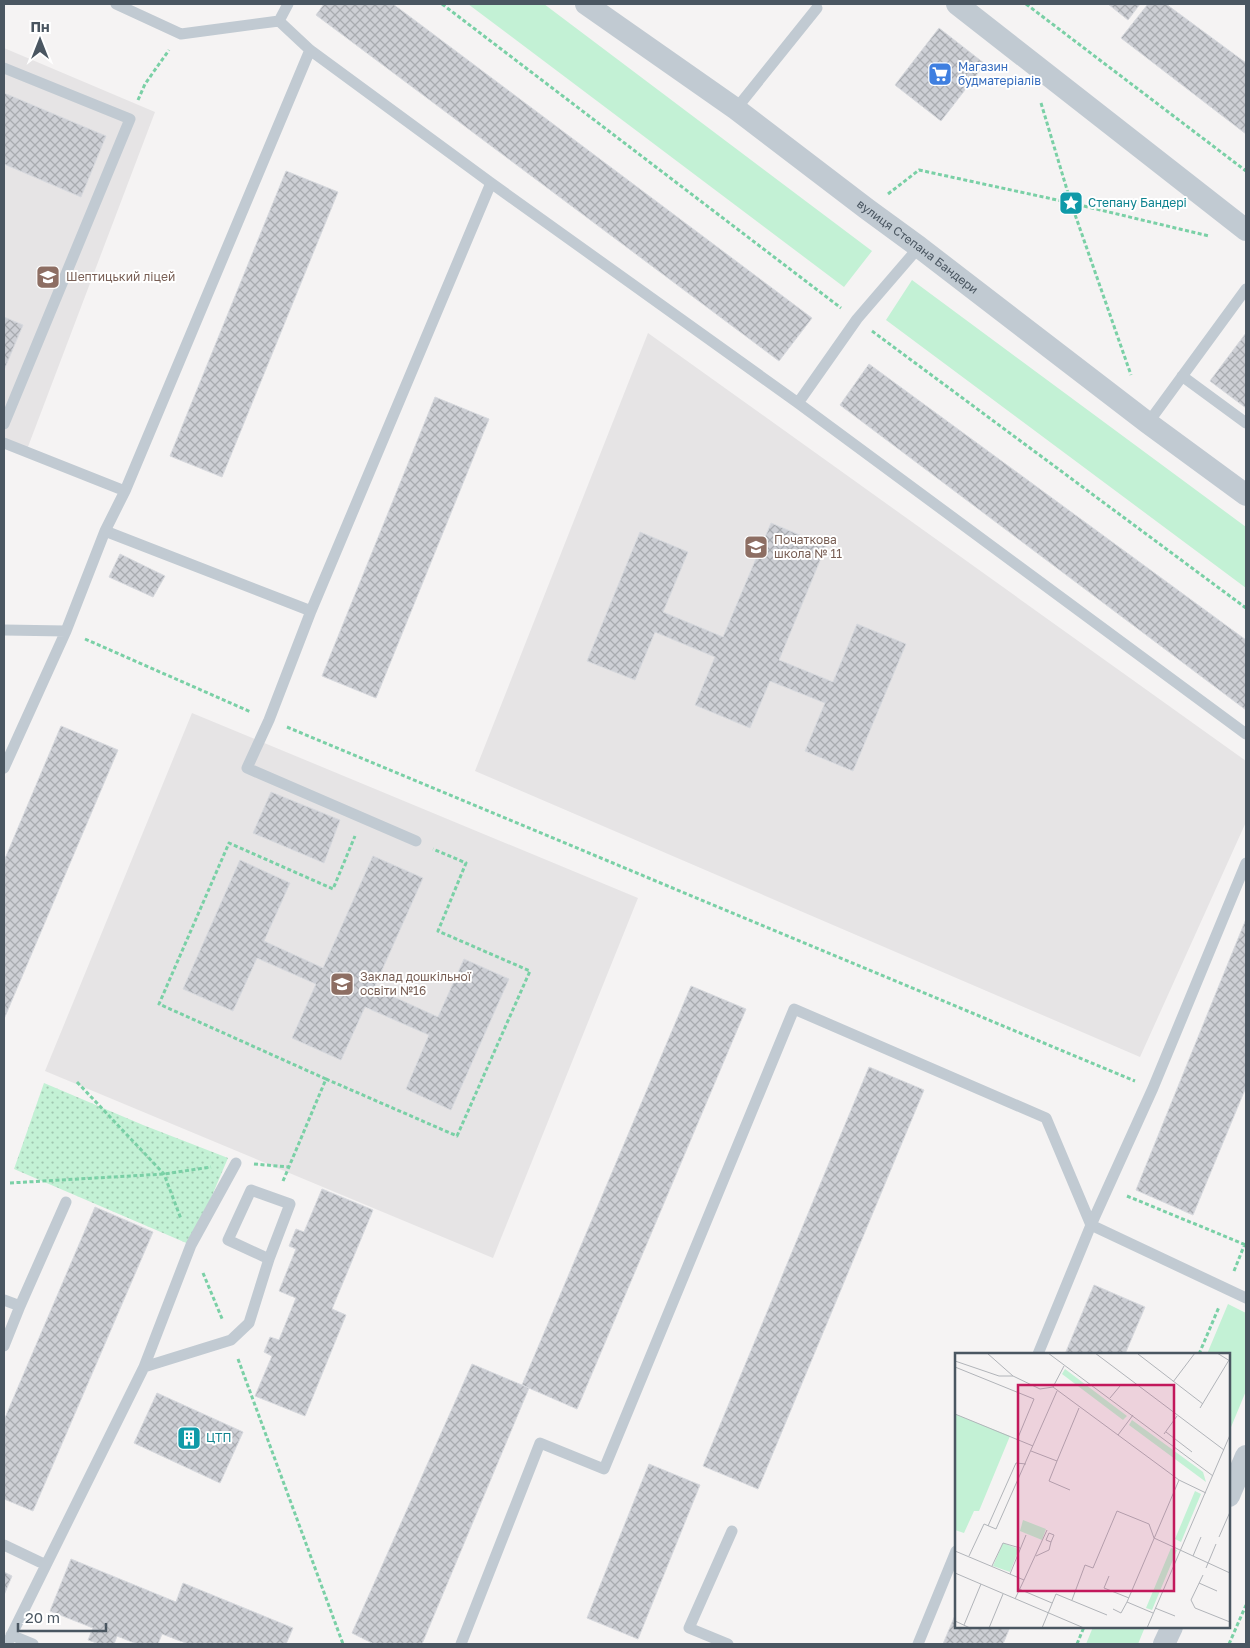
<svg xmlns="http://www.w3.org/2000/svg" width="1250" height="1648" font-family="'Golos Text',sans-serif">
<defs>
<pattern id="park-dots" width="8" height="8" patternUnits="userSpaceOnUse" patternTransform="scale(1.25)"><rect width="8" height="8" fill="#c3f1d5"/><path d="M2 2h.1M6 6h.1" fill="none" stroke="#a0c6b0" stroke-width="1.8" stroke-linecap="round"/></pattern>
<pattern id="building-cross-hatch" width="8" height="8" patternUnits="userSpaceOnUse" patternTransform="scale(1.25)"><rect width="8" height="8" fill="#cdcfd5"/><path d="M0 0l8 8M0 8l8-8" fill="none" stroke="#a8abb0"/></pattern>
</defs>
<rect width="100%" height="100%" fill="#f5f3f3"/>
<path fill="#e6e4e5" d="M4,48L155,112L26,452L4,442Z
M648,333L1246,761V822L1140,1057L475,771Z
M192,713L638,898L493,1258L45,1071Z"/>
<path fill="#c3f1d5" d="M468,4H544L872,251L844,287Z
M912,280L1246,527V588L886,320Z
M1228,1304L1246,1313V1391L1229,1432V1354H1207Z
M1093,1627H1145L1138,1644H1086Z"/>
<path fill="url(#park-dots)" d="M44,1083L143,1125L228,1158L191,1245L14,1169Z"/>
<path fill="url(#building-cross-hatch)" stroke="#d7d9de" d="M324,4H393L812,318L779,361L316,15Z
M1108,4H1140L1128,20Z
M1148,4H1166L1246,63V134L1121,38Z
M939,28L985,64L941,121L895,85Z
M4,93L106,136L81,197L4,164Z
M286,171L338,192L222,477L170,456Z
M4,317L23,325L4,370Z
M1246,333V408L1210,381Z
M869,364L1246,640V710L840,405Z
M435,397L489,419L376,698L322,676Z
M771,523L826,546L779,660L833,682L857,624L906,644L853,771L805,751L825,703L770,681L750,728L695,705L715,657L655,632L635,680L587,661L640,532L688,552L663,612L723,637Z
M120,554L165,576L153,597L109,577Z
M61,726L118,750L4,1019V861Z
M271,792L340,820L324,863L253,833Z
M373,856L423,878L374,988L438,1017L464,959L509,979L451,1110L406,1089L429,1035L365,1007L341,1060L292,1038L316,984L257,958L233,1011L183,989L240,860L290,883L264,941L323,968Z
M1246,919V1087L1193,1215L1136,1190Z
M691,986L746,1009L577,1409L522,1385Z
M869,1067L924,1090L758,1489L703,1466Z
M322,1189L373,1210L332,1309L346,1315L305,1416L255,1396L272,1356L264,1352L270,1337L279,1340L296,1298L279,1291L296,1249L289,1246L296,1229L304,1232Z
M95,1207L153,1232L33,1511L4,1499V1420Z
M1094,1285L1145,1307L1125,1354H1065Z
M472,1364L529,1388L422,1644H374L352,1633Z
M157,1393L243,1432L220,1483L134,1443Z
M649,1464L700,1485L638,1639L587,1618Z
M71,1559L176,1602L183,1583L293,1628L286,1644H188L162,1634L158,1644H137L117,1636L114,1644H99L88,1640L93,1628L50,1611Z
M4,1572L12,1576L4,1595Z
M956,1613V1627H1010L1003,1644H943Z"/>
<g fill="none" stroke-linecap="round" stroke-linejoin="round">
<path stroke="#7ad0a6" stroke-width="3" stroke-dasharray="4 2.5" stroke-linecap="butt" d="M442,4L841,308
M1026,4L1246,171
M138,100L145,84L169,50
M1041,103L1071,203L1131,375
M888,194L919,170L1071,203L1209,236
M872,331L1246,608
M85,639L251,712
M287,727L1135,1081
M326,1079L159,1004L229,843L333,889L355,836
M77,1082L164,1174L181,1219
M254,1164L289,1167
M283,1181L326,1079L457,1136L530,971L438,931L466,863L433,849
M10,1183L164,1174L211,1167
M1127,1196L1246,1245
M1234,1271L1246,1241
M203,1273L223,1321
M1199,1354L1219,1307
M238,1359L343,1644
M1077,1644L1084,1627
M1229,1644L1246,1605"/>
<path stroke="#c1cad2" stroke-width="11" d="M116,4L181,34L279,21L310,50L491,183L798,403L1246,734
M279,21L288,4
M4,68L130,119L4,424
M736,109L817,8
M1182,376L1246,423
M798,403L857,319L919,247
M1148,423L1246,289
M4,443L125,491
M105,531L311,611L491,183
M311,611L269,720L247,768L416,841
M4,630L66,631
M4,768L66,631L105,531L125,491L310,50
M4,1300L20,1306
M4,1346L20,1306L66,1202
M1038,1354L1091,1225L1153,1088L1246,863
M144,1367L231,1340L249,1323L269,1259L228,1240L251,1190L290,1204L269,1259
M4,1545L46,1565L7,1644
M46,1565L144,1367L191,1245L236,1163
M11,1635L33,1644
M461,1644L540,1443L604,1469L794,1009L1046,1118L1091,1225L1246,1298
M728,1644L689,1628L732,1531
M918,1644L956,1551"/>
<g stroke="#c1cad2" stroke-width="22">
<path id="s1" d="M586,4L736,109L867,209L919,247L1148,423L1246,495"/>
<path d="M957,4L1246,230"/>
<path d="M1229,1496L1246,1456"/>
<path d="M1164,1644L1172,1627"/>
</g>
</g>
<defs>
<g id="supermarket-square" transform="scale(1.25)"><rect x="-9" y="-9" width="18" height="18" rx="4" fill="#3f7fe0" stroke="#fff"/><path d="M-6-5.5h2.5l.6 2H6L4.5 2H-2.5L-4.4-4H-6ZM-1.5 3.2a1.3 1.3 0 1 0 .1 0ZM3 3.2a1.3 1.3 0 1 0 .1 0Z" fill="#fff"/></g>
<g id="sight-square" transform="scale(1.25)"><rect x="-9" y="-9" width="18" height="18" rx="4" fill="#0f9aa8" stroke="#fff"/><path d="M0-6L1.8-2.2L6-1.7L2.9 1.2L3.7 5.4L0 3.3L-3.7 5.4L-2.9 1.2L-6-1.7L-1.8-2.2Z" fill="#fff"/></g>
<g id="school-square" transform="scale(1.25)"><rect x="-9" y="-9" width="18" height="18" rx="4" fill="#8d6e63" stroke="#fff"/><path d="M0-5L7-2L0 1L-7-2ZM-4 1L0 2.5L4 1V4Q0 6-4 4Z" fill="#fff"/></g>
<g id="building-square" transform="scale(1.25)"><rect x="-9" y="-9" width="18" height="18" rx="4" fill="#0f9aa8" stroke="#fff"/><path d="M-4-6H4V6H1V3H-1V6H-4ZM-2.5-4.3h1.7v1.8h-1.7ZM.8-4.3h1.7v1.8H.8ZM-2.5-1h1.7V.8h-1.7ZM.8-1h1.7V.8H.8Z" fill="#fff"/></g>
</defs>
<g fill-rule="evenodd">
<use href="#supermarket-square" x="940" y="74"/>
<use href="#sight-square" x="1071" y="203"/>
<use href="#school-square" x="48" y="277"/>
<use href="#school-square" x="756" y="547"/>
<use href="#school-square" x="342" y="984"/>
<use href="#building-square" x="189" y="1438"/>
</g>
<g text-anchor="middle" stroke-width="4" stroke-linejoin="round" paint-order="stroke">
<g font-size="12" fill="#366cbe" stroke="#fff" text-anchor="start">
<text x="958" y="71">Магазин<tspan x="958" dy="14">будматеріалів</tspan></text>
</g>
<g font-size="12" fill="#0d838f" stroke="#fff" text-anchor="start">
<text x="1088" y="207">Степану Бандері</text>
<text x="206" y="1442">ЦТП</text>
</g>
<g font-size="12" fill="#4a5661" stroke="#fff">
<text dy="4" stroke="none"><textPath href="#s1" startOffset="411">вулиця Степана Бандери</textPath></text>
</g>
<g font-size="12" fill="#785e54" stroke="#fff" text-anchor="start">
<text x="66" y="281">Шептицький ліцей</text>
<text x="774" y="544">Початкова<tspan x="774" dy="14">школа № 11</tspan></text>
<text x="360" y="981">Заклад дошкільної<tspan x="360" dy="14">освіти №16</tspan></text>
</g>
</g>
<g transform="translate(955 1353)">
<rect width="275" height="275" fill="#f5f3f3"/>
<path d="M110,16L172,63L168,67L107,21ZM0,61L55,83L24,158H19L9,180L0,177ZM177,67L248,119L251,129L174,72ZM240,138L246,141L226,189L220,186ZM216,195L222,197L197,257L191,255Z" fill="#c3f1d5"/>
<path d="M68,167L91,176L87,187L65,178ZM48,190L64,196L55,219L38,213Z" fill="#c3f1d5"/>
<path fill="none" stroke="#b1b4b9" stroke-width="1" d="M32,0L58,23L85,36L98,34L224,127L251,140M93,0L258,123M140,0L269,97M262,0L275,8M183,1L248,51M0,8L44,23H58M0,14L79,46L62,87M218,29L240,0M98,34L109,13M155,45L165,33M245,55L274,7M0,61L78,93M211,79L237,99M209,81L222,63M163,82L178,62M76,98L102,108L124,55M102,108L94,128L115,137M33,173L61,110L71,111M264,184L275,159M0,198L69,227L60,246M14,203L29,171L41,176L102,38M81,203L94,197L96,189L91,187L94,180L99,182L96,189M238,203L246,184M37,213L48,190L65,195M251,215L261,191M0,220L129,275M55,221L71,182M248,222L236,247L240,255L275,269M154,223L149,235L174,245M69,227L92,177M244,230L262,238M64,236L97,250M117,247L130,212L138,215L162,158L194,171L199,185L275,220M200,255L220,263M158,256L166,260L172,249M198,260L172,249L224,127M0,268L15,275M9,272L26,231M34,275L48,241M87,275L101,241L152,262M192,275L275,82"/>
<path fill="#c2185b" fill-opacity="0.15" stroke="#c2185b" stroke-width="2.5" d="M63,32H219V238H63Z"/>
<rect width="275" height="275" fill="none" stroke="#4a5661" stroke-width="2.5"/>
</g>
<rect width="1250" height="1648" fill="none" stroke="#4a5661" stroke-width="10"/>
<g transform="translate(40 40)" stroke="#ffffff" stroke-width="4" paint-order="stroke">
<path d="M0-4L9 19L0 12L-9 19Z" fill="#4a5661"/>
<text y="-8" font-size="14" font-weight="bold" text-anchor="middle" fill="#4a5661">Пн</text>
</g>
<path d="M18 1623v8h88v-8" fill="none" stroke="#4a5661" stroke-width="2.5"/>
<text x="25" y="1623" font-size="15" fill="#4a5661" stroke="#ffffff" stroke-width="4" paint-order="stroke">20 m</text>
</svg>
